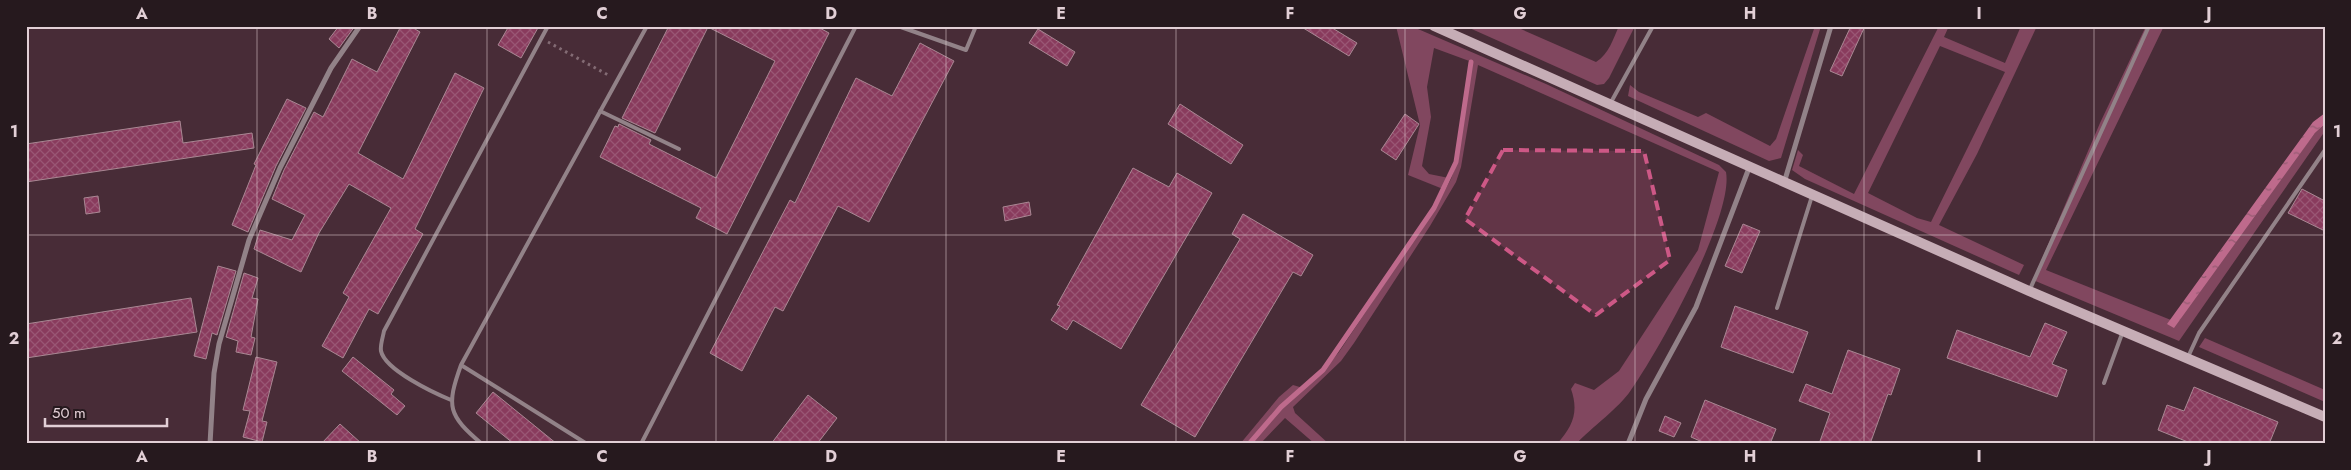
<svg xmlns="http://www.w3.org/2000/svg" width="2351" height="470" font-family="Jost,sans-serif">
<defs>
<pattern id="water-ripples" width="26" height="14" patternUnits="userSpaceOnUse" patternTransform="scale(1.25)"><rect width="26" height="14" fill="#be6a8c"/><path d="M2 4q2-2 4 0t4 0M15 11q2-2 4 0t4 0" fill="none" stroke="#935b71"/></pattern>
<pattern id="building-cross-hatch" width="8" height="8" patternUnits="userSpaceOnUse" patternTransform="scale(1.25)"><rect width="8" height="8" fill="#893b5d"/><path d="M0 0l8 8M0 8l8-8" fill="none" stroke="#995674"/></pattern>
</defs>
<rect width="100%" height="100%" fill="#482c37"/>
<path fill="#81475f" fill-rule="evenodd" d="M1396,26H1411L1546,84L1719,165L1726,172C1734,216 1658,352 1631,390C1619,408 1592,427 1576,444H1557C1573,426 1579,412 1571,389L1575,383L1594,390L1619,371L1698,250L1719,172L1478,65L1461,167L1456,182L1430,226L1354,343L1341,361L1293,407L1295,413L1329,444H1315L1285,418L1260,444H1251L1282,408L1324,370L1339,352L1435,208L1451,179L1457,163L1472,62L1434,48L1427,87L1431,117L1422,166L1429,174L1449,178L1443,189L1408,175L1420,125Z
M1465,26H1514L1596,62C1609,54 1613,39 1619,26H1635L1609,78L1604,84L1597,85Z
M1815,26H1821L1781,158L1769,161L1628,96L1630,85L1639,92L1698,117L1706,113L1770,146L1776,139Z
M1939,26H1949L1944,37L2005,63L2021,26H2037L1977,154L1939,225L2024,265L2019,275L1805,179L1792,170L1798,150L1803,155L1799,166L1854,194ZM1940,46L2005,72L1931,222L1917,218L1868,193Z
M2146,26H2164L2046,270L2171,320L2315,133L2325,124V131L2179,341L2033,280L2100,123Z
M2205,338L2325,390V402L2199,347Z
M1293,385L1303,388L1281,407L1248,444H1240L1279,397Z"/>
<path fill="url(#water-ripples)" d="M2325,113V124L2315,133L2174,328L2167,324L2313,122Z"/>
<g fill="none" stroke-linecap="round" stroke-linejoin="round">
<path stroke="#be6a8c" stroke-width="5" d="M1249,444L1281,407L1323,370L1434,208L1456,162L1471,62"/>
</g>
<path fill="url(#building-cross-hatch)" stroke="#a98793" d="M339,26H355L339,48L329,39Z
M401,26H410L420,32L358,153L403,179L455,73L484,88L415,229L423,234L378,314L369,309L343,358L322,346L349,297L343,293L391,208L349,184L319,233L301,272L254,249L260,230L292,240L305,215L272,199L284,170L314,112L323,117L352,59L377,72Z
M509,26H539L521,58L498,45Z
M669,26H816L829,33L727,234L696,218L701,208L600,157L615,126L618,127L619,124L651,140L649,144L716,178L775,61L708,27L655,133L622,118Z
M1300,26H1329L1357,43L1349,56Z
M1851,26H1865L1842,76L1830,71Z
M1038,29L1075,52L1067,66L1029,43Z
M920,43L954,61L869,222L838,206L783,311L775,307L742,371L710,353L790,200L795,203L856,78L892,96Z
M287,99L306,108L276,166L248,232L232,225L256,165L254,164Z
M1180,104L1243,145L1231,164L1168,124Z
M1405,114L1419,124L1396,160L1381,150Z
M180,121L183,143L252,133L254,148L26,182V144Z
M1133,168L1169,187L1177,173L1212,193L1121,349L1073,320L1067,330L1051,320L1060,306L1057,305Z
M2302,189L2325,201V231L2288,213Z
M98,196L100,212L86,214L84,198Z
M1029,202L1031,215L1005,221L1003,207Z
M1243,214L1313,255L1301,276L1293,272L1195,437L1141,405L1240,239L1232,234Z
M1743,224L1760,231L1742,273L1725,266Z
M218,266L236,271L217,335L212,333L206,359L194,356Z
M244,273L258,278L252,298L258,299L251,337L255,338L251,355L236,352L238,341L226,337Z
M191,298L197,332L26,358V324Z
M1735,306L1808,332L1793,373L1721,347Z
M2045,323L2067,332L2052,364L2067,370L2057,397L1947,358L1957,330L2030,357Z
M1848,350L1900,369L1891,395L1888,394L1870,444H1819L1830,413L1799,401L1806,384L1832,394Z
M256,357L277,362L262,421L267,422L262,442L243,437L250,411L243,410Z
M353,357L394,390L391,394L405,406L397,415L342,371Z
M2194,387L2278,422L2269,444H2193L2158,430L2167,405L2184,411Z
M493,392L557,444H514L476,413Z
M808,395L837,418L817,444H771Z
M1705,400L1776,429L1770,444H1707L1691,437Z
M1665,416L1681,423L1674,437L1659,431Z
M340,424L362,444H321Z"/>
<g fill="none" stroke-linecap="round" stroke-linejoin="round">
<path stroke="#836b74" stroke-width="3" stroke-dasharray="2.5 4" stroke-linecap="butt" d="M548,42L610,76"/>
<path stroke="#928288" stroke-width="4" d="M898,26L966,50L976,26
M1610,104L1653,26
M600,111L679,149
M2030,289L2149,26
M1777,308L1812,196
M2188,357L2199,333L2325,150
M461,365C446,407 448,415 482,444
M2104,383L2123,331
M451,400C434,393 385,370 381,351C380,345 383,337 384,331L548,26
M587,444L461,365L647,26
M641,444L856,26"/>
<path stroke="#928288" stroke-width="5" d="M1784,183L1831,26
M210,444L214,373L219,344L249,240L280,168L331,68L360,26
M1628,444L1646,399L1696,307L1749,168"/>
<path stroke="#c6adb6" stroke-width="10" d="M1434,26L2029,291L2325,417"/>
</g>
<path fill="#cd5886" fill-opacity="0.2" stroke="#cd5886" stroke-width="4" stroke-dasharray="10 6" stroke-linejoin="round" d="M1503,150L1644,151L1670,260L1596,315L1465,219Z"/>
<path fill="none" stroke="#e2cfd6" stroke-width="1" stroke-opacity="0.55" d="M257,26V444M487,26V444M716,26V444M946,26V444M1176,26V444M1405,26V444M1635,26V444M1864,26V444M2094,26V444M26,235H2325"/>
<rect width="2351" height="470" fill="none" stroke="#26191e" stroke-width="55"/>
<path d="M45 418v8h122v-8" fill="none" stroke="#e2cfd6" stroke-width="2.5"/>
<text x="52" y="418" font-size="15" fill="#e2cfd6" stroke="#26191e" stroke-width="4" paint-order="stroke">50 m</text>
<rect x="28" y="28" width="2296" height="414" fill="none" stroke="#e2cfd6" stroke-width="2"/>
<g font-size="16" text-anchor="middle" font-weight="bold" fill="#e2cfd6">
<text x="142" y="19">A</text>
<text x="372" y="19">B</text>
<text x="602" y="19">C</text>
<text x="831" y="19">D</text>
<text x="1061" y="19">E</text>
<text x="1290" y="19">F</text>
<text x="1520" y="19">G</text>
<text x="1750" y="19">H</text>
<text x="1979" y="19">I</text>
<text x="2209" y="19">J</text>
<text x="14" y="137">1</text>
<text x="2337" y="137">1</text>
<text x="14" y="344">2</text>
<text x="2337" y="344">2</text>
<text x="142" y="462">A</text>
<text x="372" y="462">B</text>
<text x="602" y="462">C</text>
<text x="831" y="462">D</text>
<text x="1061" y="462">E</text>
<text x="1290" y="462">F</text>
<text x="1520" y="462">G</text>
<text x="1750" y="462">H</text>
<text x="1979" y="462">I</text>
<text x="2209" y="462">J</text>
</g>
</svg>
